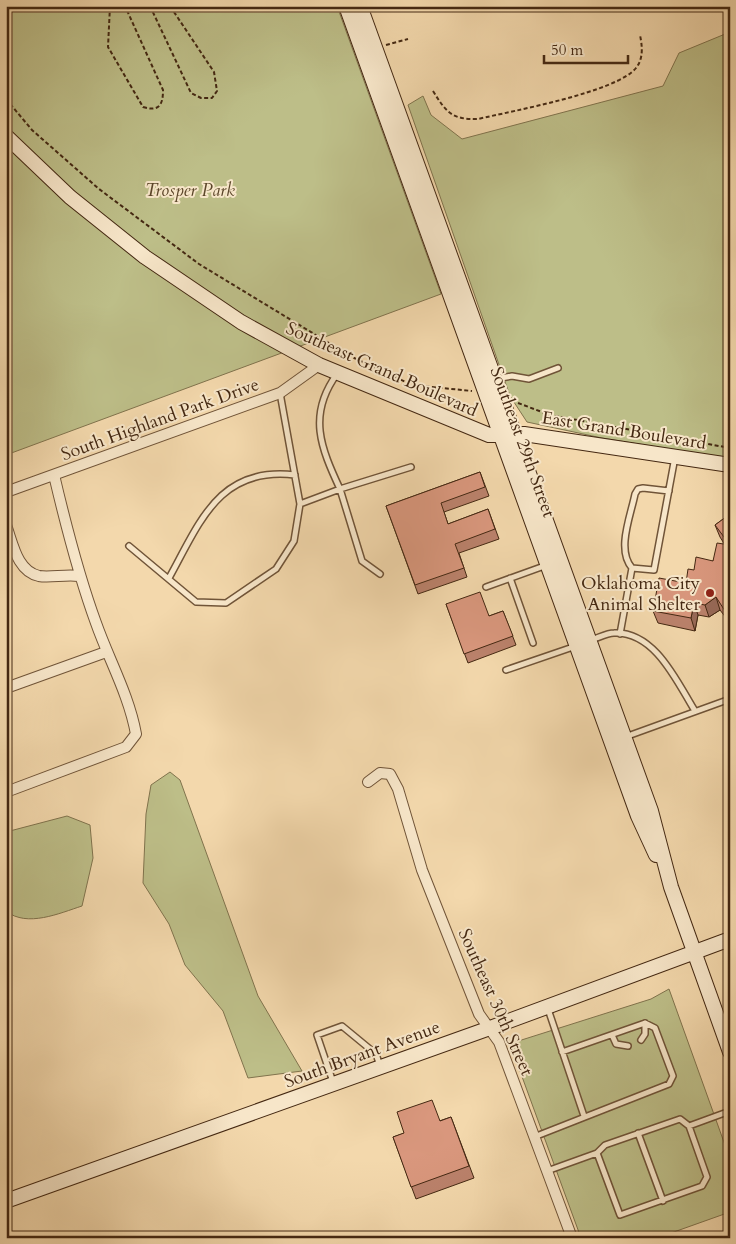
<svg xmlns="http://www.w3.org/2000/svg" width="736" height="1244" font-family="Cardo,serif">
<rect width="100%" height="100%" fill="#f3d8ac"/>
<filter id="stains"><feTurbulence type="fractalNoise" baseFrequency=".004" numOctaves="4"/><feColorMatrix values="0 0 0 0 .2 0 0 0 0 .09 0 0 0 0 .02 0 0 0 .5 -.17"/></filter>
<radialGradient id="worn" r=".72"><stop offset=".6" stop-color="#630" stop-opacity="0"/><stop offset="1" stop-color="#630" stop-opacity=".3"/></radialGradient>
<path fill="#bdbe88" stroke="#80734d" d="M6,6H337L441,294L6,455Z
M730,32V459L602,438L527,422L510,396L408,105L423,96L431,115L462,139L663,86L679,53Z
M170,772L180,780L258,996L302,1071L248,1078L223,1011L185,965L169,924L143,883L146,814L151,785Z
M67,816L90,825L93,858L82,906C60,913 27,928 6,911V832Z
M669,989L730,1159V1212L657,1238H581L513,1052L512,1043L651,999Z"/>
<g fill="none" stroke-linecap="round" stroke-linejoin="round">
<g stroke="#705438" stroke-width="8">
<path id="lane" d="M495,379L512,376L529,379L558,368
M280,393L300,504L340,489C321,448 307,415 337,374
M129,546L196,602L226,603L276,569L294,541L300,504
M632,568C616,550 631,515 635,494L638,489L643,488L669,491
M380,574L362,561L340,489L411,467
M169,578C200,522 219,466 295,475
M510,578L533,643
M486,587L547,565
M620,634L632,568L654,570L675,457
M591,640C598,638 607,633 614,633C655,631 677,682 695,711
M506,670L576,646
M625,737L730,699
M548,1009L584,1116
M612,1035L616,1044L628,1046
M641,1040L645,1034V1023
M333,1082L317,1035L342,1026L376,1054L380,1066
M680,1119L689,1126L707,1177L702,1186L620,1215L597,1153L605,1145Z
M689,1126L730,1111
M638,1133L663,1201
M534,1137L669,1084L673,1076L655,1028L645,1023L562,1052
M547,1171L597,1153"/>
</g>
<g stroke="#705438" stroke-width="12">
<path id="street" d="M6,492L280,393L319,365
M6,525C13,544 17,571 39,576C50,578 66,574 79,576
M6,688L106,652
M368,782L380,773L390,774L398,789L422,870L479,1014L499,1042L572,1238
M6,792L126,747L136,734C129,695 109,660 96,623C78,574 66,526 54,475"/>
</g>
<g stroke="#442812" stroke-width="16">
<path id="secondary" d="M346,6L638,816L656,855
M360,6L651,811L671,887L730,1052
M6,136L70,197L145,257L241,322L319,365L489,435L524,434L730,465
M6,1201L490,1028L730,939"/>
</g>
<path stroke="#442812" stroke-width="2" stroke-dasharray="4 2.5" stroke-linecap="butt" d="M110,6L108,47L143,107C159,112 163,105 163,90L125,6
M150,6L191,93L201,98H212L217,91L214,72L170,6
M386,45L408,39
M433,91C446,112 452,120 478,119C512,111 617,92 636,68C644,58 642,45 640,35
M6,99L32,130L99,189L199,264L352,357L412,385L472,391
M518,403L550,415L730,448"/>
<use href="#lane" stroke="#f7e6c9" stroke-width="5"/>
<use href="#street" stroke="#f7e6c9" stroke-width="10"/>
<use href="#secondary" stroke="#f7e6c9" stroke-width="14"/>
</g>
<path fill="#bb826c" stroke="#442812" d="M480,472L489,496L444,512L448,524L488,509L499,539L459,553L467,577L418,594L386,506Z
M730,514V623L720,610L709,617L698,615L695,631L658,623L653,611L686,583L694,570L713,561L725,545L720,537L715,525Z
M446,604L489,616L503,611L516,645L468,663Z
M451,1117L474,1178L416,1199L393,1137Z"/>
<path fill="#986a58" stroke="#442812" d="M716,597L720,610L709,617L705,605Z
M694,603L698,615L695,631L691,618Z
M730,612V621L727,614Z"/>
<path fill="#d9977d" stroke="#442812" d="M480,472L485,487L441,503L448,524L488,509L495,529L455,544L464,568L415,585L386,506Z
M730,514V545L715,525Z
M717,543L730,545V612L727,614L716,597L705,605L694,603L691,618L653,611L659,578L686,583L688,569L694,570L696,557L713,561Z
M480,592L489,616L503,611L513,636L464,654L446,604Z
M432,1100L440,1121L451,1117L469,1166L411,1187L393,1137L404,1133L397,1112Z"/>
<circle fill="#8f2418" stroke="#f7e6c9" stroke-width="2" cx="710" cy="593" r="5"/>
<g text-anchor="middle" stroke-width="4" stroke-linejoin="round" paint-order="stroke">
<g font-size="18" font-style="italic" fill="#5c462a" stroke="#f7e6c9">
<text x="190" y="196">Trosper Park</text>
</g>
<g font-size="18" fill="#442812" stroke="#f7e6c9">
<text transform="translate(382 369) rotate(24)" y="6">Southeast Grand Boulevard</text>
<text transform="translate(160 419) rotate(-20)" y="6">South Highland Park Drive</text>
<text transform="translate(624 430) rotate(9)" y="6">East Grand Boulevard</text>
<text transform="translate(523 442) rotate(70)" y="6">Southeast 29th Street</text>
<text transform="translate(496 1002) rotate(66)" y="6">Southeast 30th Street</text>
<text transform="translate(362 1054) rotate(-20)" y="6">South Bryant Avenue</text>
</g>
<g font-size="18" fill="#442812" stroke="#f7e6c9" text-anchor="end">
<text x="700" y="589">Oklahoma City<tspan x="700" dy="21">Animal Shelter</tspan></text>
</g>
</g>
<rect width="736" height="1244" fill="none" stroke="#f3d8ac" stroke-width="25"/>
<rect x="8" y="8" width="721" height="1229" fill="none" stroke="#442812" stroke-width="2.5"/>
<rect x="12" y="12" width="711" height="1219" fill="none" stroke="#442812"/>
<path d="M544 55v8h84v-8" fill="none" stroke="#442812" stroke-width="2.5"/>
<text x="551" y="55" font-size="15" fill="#442812" stroke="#f7e6c9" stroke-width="4" paint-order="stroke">50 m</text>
<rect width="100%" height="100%" filter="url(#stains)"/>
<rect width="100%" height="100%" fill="url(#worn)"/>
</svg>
